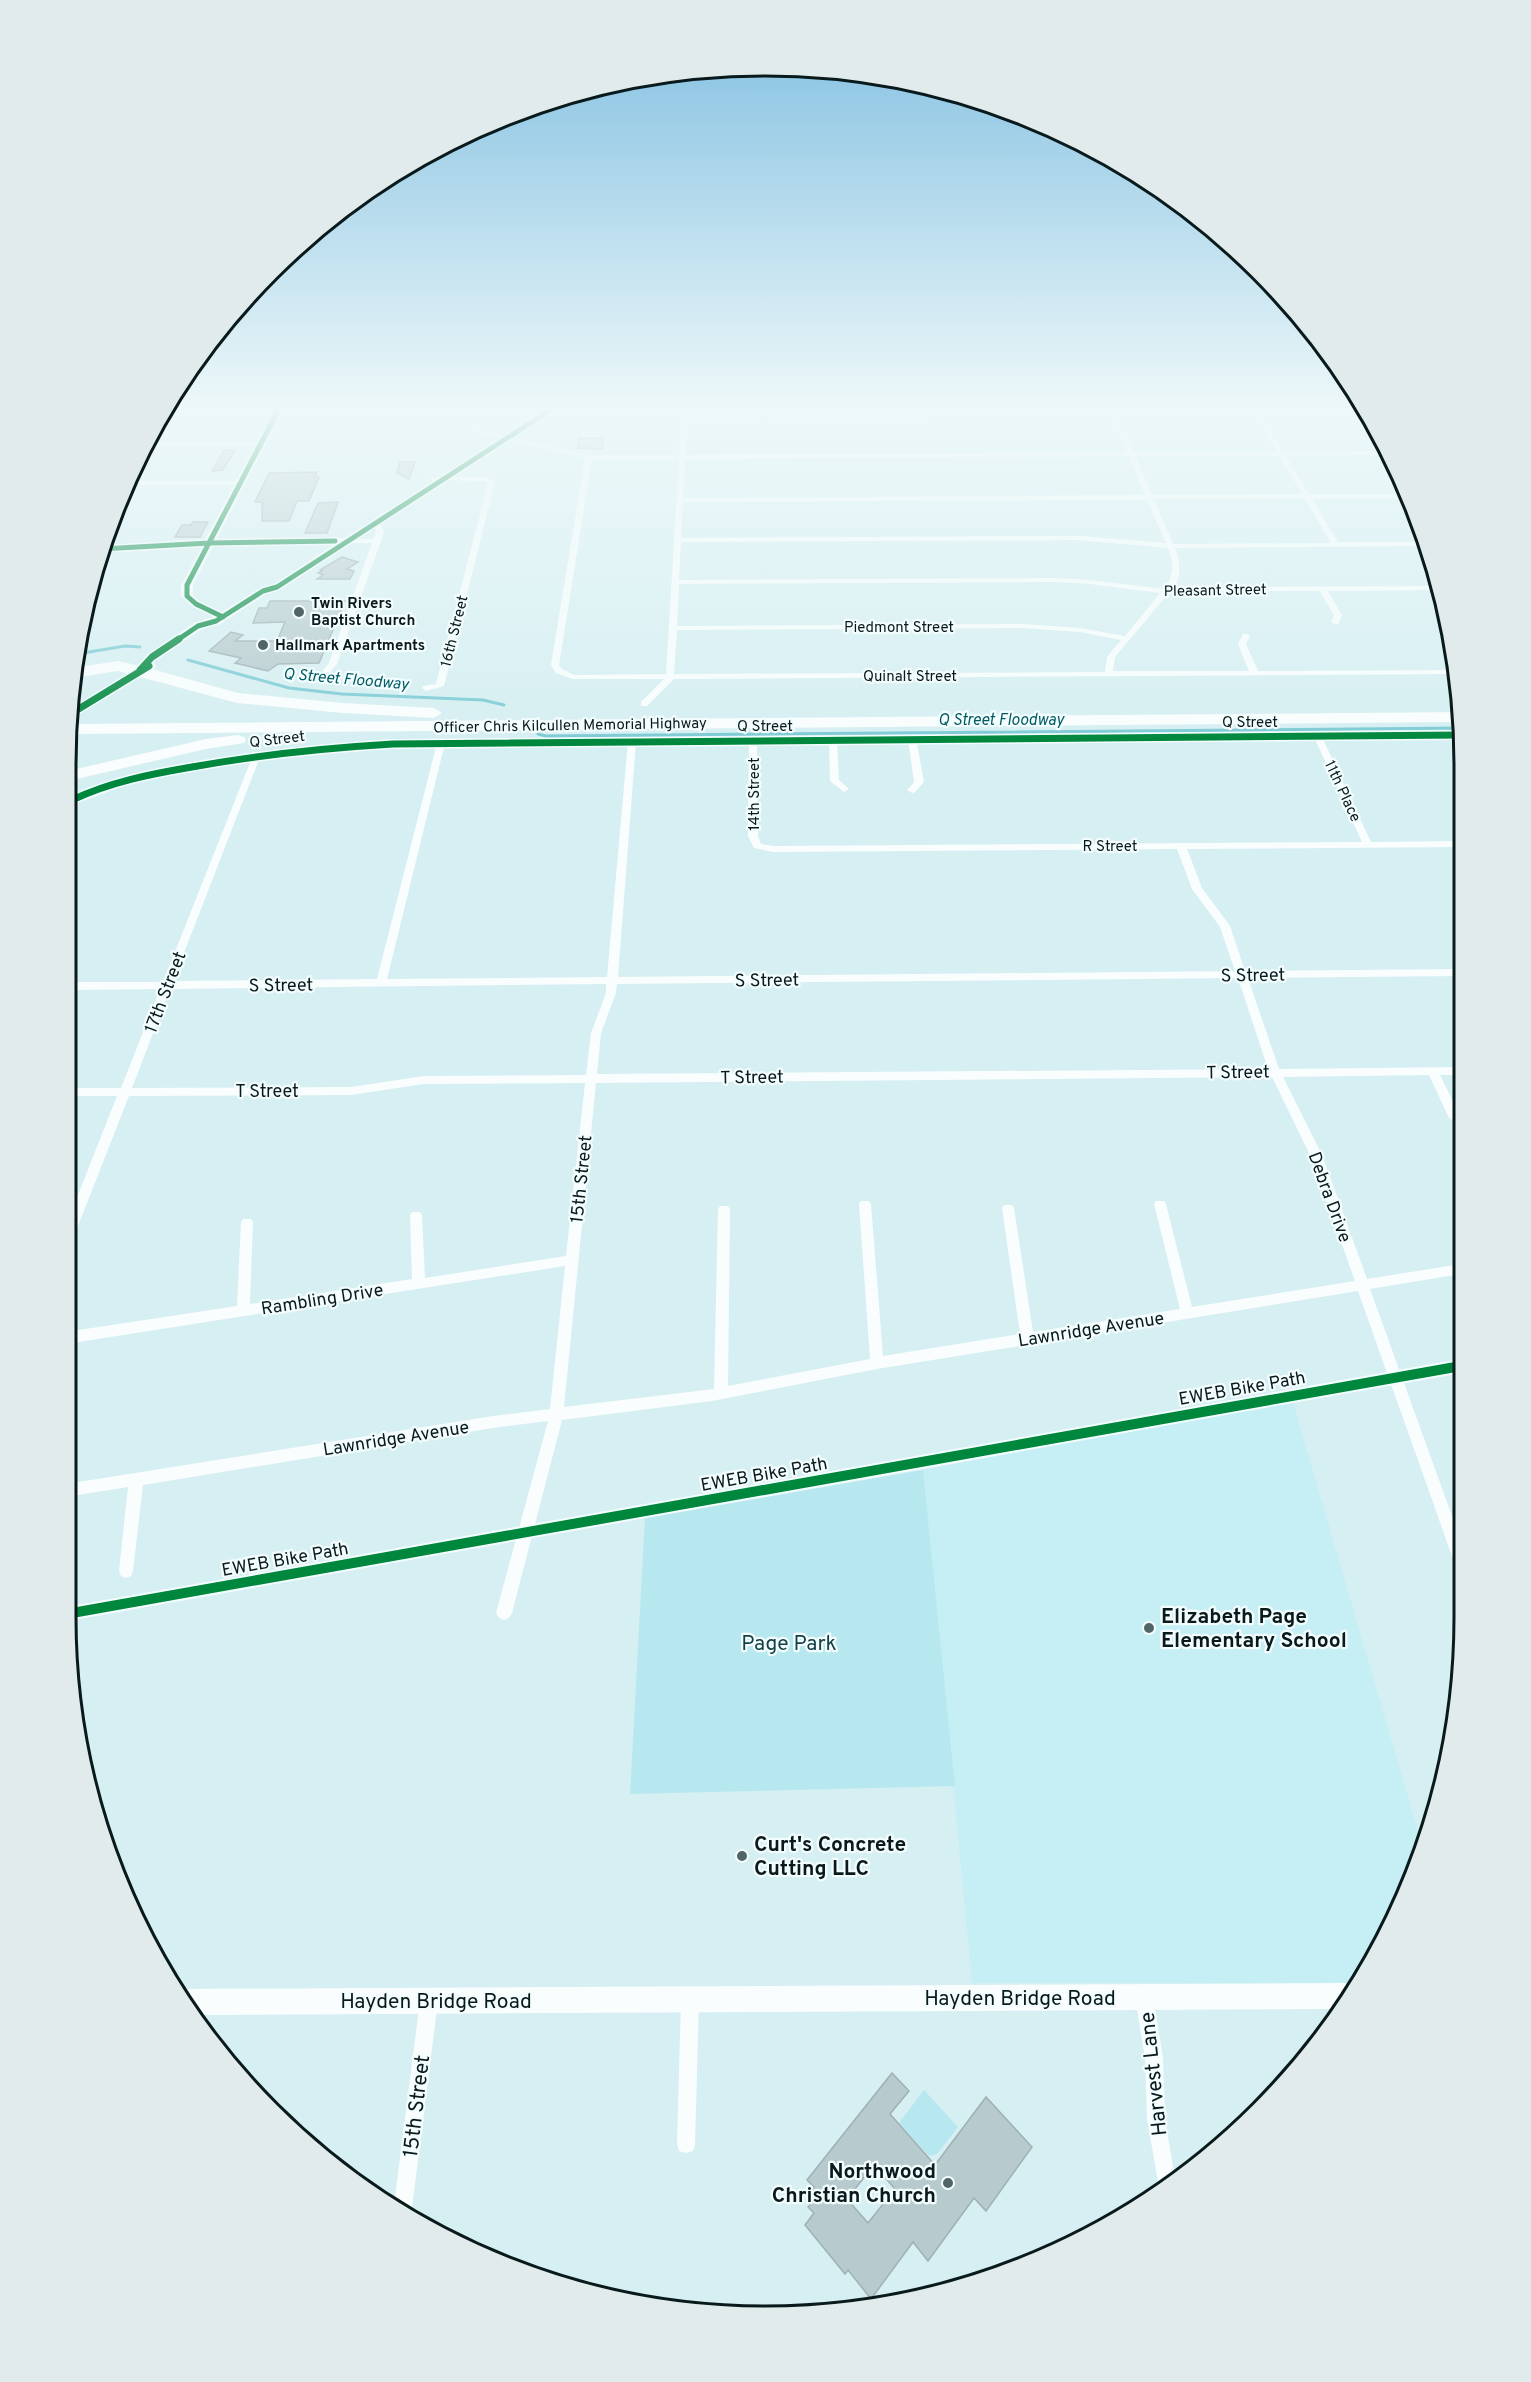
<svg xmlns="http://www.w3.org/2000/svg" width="1531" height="2382" font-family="Overpass,sans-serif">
<rect width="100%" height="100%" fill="#d6eff2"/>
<path fill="#c5eff5" d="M1292,1399L1422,1845L1412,1885L1371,1967L1360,1983H972L923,1470Z"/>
<path fill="#b8e8ef" d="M923,1470L955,1786L630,1794L645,1518Z
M924,2090L958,2127L937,2154L929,2156L899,2123Z"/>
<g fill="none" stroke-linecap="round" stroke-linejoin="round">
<path stroke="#7ecbd5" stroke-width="3" d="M77,654L125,646L140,647
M188,660L289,688L342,694L483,700L504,705
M538,734L546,736L1463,728"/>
</g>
<path fill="#b7cbce" stroke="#9eb1b3" stroke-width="1.5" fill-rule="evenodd" d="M579,438H604L602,449L577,448Z
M224,450H235L223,470L212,471Z
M400,462H415L409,479L397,473Z
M317,472L315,477H319L309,501H297L289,521H262V502H255L269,473Z
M338,502L327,533H305L318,503Z
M193,522H208L200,537H175L182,525H191Z
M342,557L358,562L347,569L354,571L350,579H317L323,575L318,573L322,571L320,570Z
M270,601H345L319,663L278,664L268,671L235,663L241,658L209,651L231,632L243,635L235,641H277L285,622L253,623L259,608H267Z
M892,2073L909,2091L890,2114L935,2165L986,2097L1032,2147L986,2211L974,2198L928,2261L913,2242L871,2299L848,2270L845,2274L805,2225L814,2213L808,2207L813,2201L807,2195L814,2187L807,2180ZM874,2165L895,2189L868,2223L847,2199Z"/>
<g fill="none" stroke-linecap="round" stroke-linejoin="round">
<path fill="#f9fdfd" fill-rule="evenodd" d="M171,407H201L198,409H170Z
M682,407H688V414L1110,412L1108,407H1114L1116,412H1253L1251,407H1257L1259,412L1365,411L1367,415H1262L1283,452L1390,451L1392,455L1286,456L1309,494H1407L1409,498L1312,499L1338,542H1425L1427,546L1175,548C1181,563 1182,578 1171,590L1223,587L1441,586L1442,590L1328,591L1342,615L1338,624H1335L1331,622L1334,615L1320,591H1223L1168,594L1115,657L1113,671H1249L1238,644L1243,634H1246L1250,636L1246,644L1258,671L1455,670L1456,674L674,679L647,706H641V702L664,679H573L556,673L551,665L585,458L451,426L454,424L589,455H679ZM1255,415L1277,452H1133L1118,416ZM1111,416L1127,452L686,455L688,418ZM1129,456L1145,495L683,498L685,459ZM1135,456H1279L1302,494L1152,495ZM592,459H679L666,674L574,675L562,669L559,665ZM1154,499H1305L1331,543L1173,544ZM1147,500L1166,543L1079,536L681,538L683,502ZM1079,540L1168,548C1174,562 1174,577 1164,589L1090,580L1055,578L679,580L681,542ZM1055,582L1090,584L1160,593L1125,636L1080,628L1022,624L677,626L679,584ZM1022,628L1080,632L1121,640L1107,657L1105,672L674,674L677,630Z
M147,443L261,442L264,444L261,446L145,447Z
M433,477H486L495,482L444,686L426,691L422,688L423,686L436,684L488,483L485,481L431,480L430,479Z
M128,481H241L244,483L241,485H126Z
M368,523L381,525L384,531L381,541L337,664L330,672H324L323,670L329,663L372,543H346L342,541L346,539H374L376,531L375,528L368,527Z
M1445,633H1449V642L1453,657H1450L1441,642Z
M1318,734L1322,737L1371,842L1463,841V847L1187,849L1202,888L1230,926L1245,971L1462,969V976L1248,978L1279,1069L1462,1067V1075H1440L1461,1118L1455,1122L1449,1118L1429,1075L1283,1077L1322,1155L1367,1279L1461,1264V1274L1370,1289L1460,1538V1566L1455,1564L1453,1559L1358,1291L877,1369L712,1401L562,1420L512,1613L509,1618L504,1620L499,1618L496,1613L548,1421L493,1428L143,1485L133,1571L131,1576L126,1578L121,1576L119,1571L128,1487L72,1496V1483L493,1416L550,1409L565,1266L72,1343V1331L237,1306L241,1222L243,1219H251L253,1222L250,1304L412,1279L410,1215L412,1212H420L422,1215L425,1278L566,1256L585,1083L424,1084L351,1095L129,1096L78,1226L76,1229L72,1231V1210L117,1096H72V1088H121L160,989L72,990V982H163L253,755L256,754L260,757L173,981L377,979L437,743L441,740L445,743L387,979L607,977L628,742L632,739L636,742L618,977L1235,971L1220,927L1192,889L1177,849L773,852L754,848L748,836L749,741L753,738L757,741L758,836L761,844L773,846L1362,842L1314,737ZM1238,978L1268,1069L597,1074L601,1033L616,993L617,984ZM606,984V993L591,1033L586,1075L424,1076L351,1087L132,1088L170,989ZM1272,1077L1310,1155L1355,1281L1192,1307L1166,1204L1164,1201H1156L1154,1204L1180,1309L1033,1332L1014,1208L1012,1205H1004L1002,1208L1020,1334L883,1356L871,1204L869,1201H861L859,1204L870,1359L728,1386L730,1209L728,1206H720L718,1209L714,1389L564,1407L596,1083Z
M912,736L916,739L924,782L915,792L912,793L907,790L914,782L908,739Z
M833,737L837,740L839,780L849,789L844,792L830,781L829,740Z
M1144,1988L1150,1991L1153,1997L1163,2058L1165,2119L1175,2179L1160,2193L1147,2119L1145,2058L1135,1997L1138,1991Z
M690,1991L696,1994L699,2000L695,2144L693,2151L686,2153L679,2151L677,2144L681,2000L684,1994Z
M429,1992L435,1995L438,2001L411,2216L394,2205L420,2001L423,1995Z"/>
<path fill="#f9fdfd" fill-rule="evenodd" d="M275,407H285L216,540L345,538L548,407H560L281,589L267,593L220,624L202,629L156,660L153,663L156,666L154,669L72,717V708L134,670L148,654L194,623L214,617L192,606L181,596V585L202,547L101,552L102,546L205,540ZM335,544L273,585L259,589L222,612L200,602L193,595V585L213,546Z
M1463,731V739L393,748C307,753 221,762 137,782C115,787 94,799 72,804V795C108,778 148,771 187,764C255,751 324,744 393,740Z
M1350,1983L1357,1986L1340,2009L192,2015L177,1991L183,1989Z"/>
<path fill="#f9fdfd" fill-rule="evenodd" d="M118,661L145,667L238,693L343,703L434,708L442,713L434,718L343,713L237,703L118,671L72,678L73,668Z
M1462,712L1463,722L72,734V724Z
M238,735L244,737L246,740L244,743L206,749L72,780V770L206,739Z"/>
<g stroke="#f4fdfe" stroke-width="8">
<path id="cycleway-far2" d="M101,549L209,543L335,541
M223,617L196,604L187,596V585L280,407
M176,641L198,626L216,621L263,591L277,587L555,407"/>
</g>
<g stroke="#f4fdfe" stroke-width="10">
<path id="cycleway-far1" d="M140,670L152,657L179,639
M72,713L149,666
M72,800C110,782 151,774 192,767C258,755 325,748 393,744L1463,735"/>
</g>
<g stroke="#f4fdfe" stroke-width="14">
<path id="cycleway" d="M72,1613L1461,1366"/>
</g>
<use href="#cycleway-far2" stroke="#00873e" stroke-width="5"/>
<use href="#cycleway-far1" stroke="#00873e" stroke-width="7"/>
<use href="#cycleway" stroke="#00873e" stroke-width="10"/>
</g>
<linearGradient id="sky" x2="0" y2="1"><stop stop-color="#7dbde0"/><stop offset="0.55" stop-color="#edf8f9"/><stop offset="1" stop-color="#edf8f9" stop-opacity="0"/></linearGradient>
<rect width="1531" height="741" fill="url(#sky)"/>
<g fill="#516567" stroke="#f4fdfe" stroke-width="2">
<circle cx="299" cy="612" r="6"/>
<circle cx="263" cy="645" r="6"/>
<circle cx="1149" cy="1628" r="6"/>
<circle cx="742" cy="1856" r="6"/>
<circle cx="948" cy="2183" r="6"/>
</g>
<g text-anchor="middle" stroke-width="4.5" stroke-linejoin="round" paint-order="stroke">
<g font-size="15" fill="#091a1c" stroke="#f4fdfe">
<text transform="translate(1215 590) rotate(-1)" y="5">Pleasant Street</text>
<text x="899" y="632">Piedmont Street</text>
<text transform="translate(454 631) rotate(-76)" y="5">16th Street</text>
<text x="910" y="681">Quinalt Street</text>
<text x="1250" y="727">Q Street</text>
<text transform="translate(570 725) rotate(-1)" y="5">Officer Chris Kilcullen Memorial Highway</text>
<text x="765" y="731">Q Street</text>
<text transform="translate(277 739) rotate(-7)" y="5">Q Street</text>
<text transform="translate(1343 791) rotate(65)" y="5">11th Place</text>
<text transform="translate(754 794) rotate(-90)" y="5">14th Street</text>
<text x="1110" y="851">R Street</text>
</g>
<g font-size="15" font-weight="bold" fill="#091a1c" stroke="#f4fdfe" text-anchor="start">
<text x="311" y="608">Twin Rivers<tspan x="311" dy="17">Baptist Church</tspan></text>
<text x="275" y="650">Hallmark Apartments</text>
</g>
<g font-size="16" font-style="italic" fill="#005b64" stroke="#f4fdfe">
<text transform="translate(346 678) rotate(5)" y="6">Q Street Floodway</text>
<text x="1001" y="725">Q Street Floodway</text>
</g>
<g font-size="18" fill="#091a1c" stroke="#f4fdfe">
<text transform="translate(1253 975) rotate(-1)" y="6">S Street</text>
<text transform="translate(767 980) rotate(-1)" y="6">S Street</text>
<text transform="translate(281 985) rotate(-1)" y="6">S Street</text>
<text transform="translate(165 992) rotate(-69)" y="6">17th Street</text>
<text transform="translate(1238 1072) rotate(-1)" y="6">T Street</text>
<text transform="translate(752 1077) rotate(-1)" y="6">T Street</text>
<text x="267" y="1097">T Street</text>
<text transform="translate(581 1179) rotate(-84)" y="6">15th Street</text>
<text transform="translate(1330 1197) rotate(70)" y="6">Debra Drive</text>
<text transform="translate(322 1299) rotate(-9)" y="6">Rambling Drive</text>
<text transform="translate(1091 1329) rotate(-9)" y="6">Lawnridge Avenue</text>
<text transform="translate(1242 1388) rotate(-10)" y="6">EWEB Bike Path</text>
<text transform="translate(396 1438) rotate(-9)" y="6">Lawnridge Avenue</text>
<text transform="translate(764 1474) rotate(-10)" y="6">EWEB Bike Path</text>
<text transform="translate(285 1559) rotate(-10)" y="6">EWEB Bike Path</text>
</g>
<g font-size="21" font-weight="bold" fill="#091a1c" stroke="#f4fdfe" text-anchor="start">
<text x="1161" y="1623">Elizabeth Page<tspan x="1161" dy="24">Elementary School</tspan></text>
<text x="754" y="1851">Curt's Concrete<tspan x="754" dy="24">Cutting LLC</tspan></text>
<text x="936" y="2178" text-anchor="end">Northwood<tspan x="936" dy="24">Christian Church</tspan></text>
</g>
<g font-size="21" fill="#134147" stroke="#f4fdfe">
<text x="789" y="1650">Page Park</text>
</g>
<g font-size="21" fill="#091a1c" stroke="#f4fdfe">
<text x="1020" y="2005">Hayden Bridge Road</text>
<text x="436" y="2008">Hayden Bridge Road</text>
<text transform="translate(1153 2074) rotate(-96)" y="7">Harvest Lane</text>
<text transform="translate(416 2106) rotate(-83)" y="7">15th Street</text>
</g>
</g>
<path d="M0 0H1531V2382H0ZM765 76H765A689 689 0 0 1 1454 765V1617A689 689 0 0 1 765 2306H765A689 689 0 0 1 76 1617V765A689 689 0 0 1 765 76Z" fill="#e1ebec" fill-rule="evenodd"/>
<path fill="none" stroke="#091a1c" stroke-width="3" d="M765 76H765A689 689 0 0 1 1454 765V1617A689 689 0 0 1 765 2306H765A689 689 0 0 1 76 1617V765A689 689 0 0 1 765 76Z"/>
</svg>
